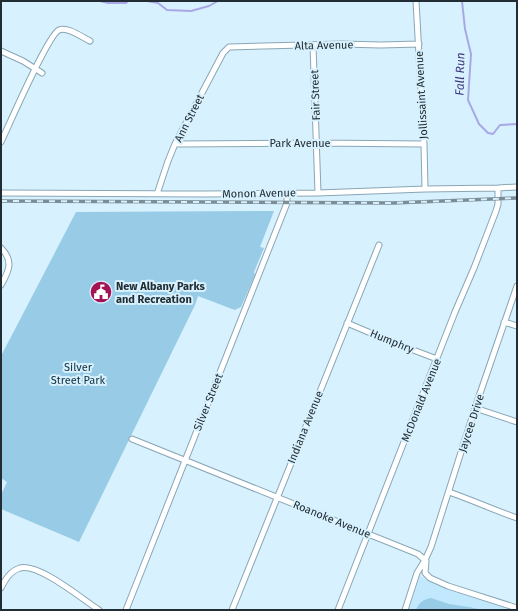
<svg xmlns="http://www.w3.org/2000/svg" width="518" height="611" font-family="'Fira Sans',sans-serif">
<rect width="100%" height="100%" fill="#d8f1fe"/>
<path fill="#c1e8fd" d="M420,576L437,585L513,610H409Z"/>
<path fill="#98cbe6" d="M274,211L260,247L264,248L254,272L255,275L241,307L235,310L232,309L198,296L195,305L79,542L1,509V495L7,482L1,478V356L76,212Z
M431,598L449,604L469,607L483,610H416C419,602 423,600 431,598Z"/>
<g fill="none" stroke-linecap="round" stroke-linejoin="round">
<path stroke="#a7a8e5" stroke-width="2" d="M85,1H91
M100,1L108,3H126L128,1
M147,1L158,3L167,10L191,11L209,6L218,1
M462,1L465,29L471,54L468,100L479,124L488,133L493,134L500,125L517,124"/>
<g stroke="#89a6b5" stroke-width="7">
<path id="street" d="M416,1L424,144L425,189
M313,45L318,193
M1,51L23,61L42,73
M1,142C9,125 48,35 59,30C67,26 82,37 90,41
M175,144L316,143L424,144
M1,193L207,194L318,193L425,189L498,188L517,187
M157,194L168,161L175,144L223,53L229,47L342,44L381,45L419,44
M1,248C14,261 9,271 1,285
M504,322L517,326
M347,323L392,342L437,359
M475,408L517,422
M132,439L418,554L426,561L425,573L430,578L448,586L517,608
M449,492C472,500 494,510 517,518
M1,588C5,580 10,571 20,568C39,563 82,599 99,610
M126,610L287,203V193
M232,610L379,245
M338,610L455,312L474,268L496,211L498,204V188
M405,610L417,573L425,560L431,547L475,408L517,286"/>
</g>
<use href="#street" stroke="#fff" stroke-width="5"/>
<g stroke="#7b8d97" stroke-width="3.5">
<path id="rail" d="M1,201L393,203L517,198"/>
</g>
<use href="#rail" stroke="#d8f1fe" stroke-width="2" stroke-dasharray="6" stroke-linecap="butt"/>
</g>
<defs>
<g id="civic-disc" transform="scale(1.15)"><circle r="9.5" fill="#a41455" stroke="#d8f1fe"/><path d="M-.6-6.5H3V-4.5H.6V-3L4-1V1h2V6H-6V1h2V-1L-.6-3ZM-1.2 2.5V6h2.4V2.5Z" fill="#fff"/></g>
</defs>
<g fill-rule="evenodd">
<use href="#civic-disc" x="101" y="292"/>
</g>
<g text-anchor="middle" stroke-width="4" stroke-linejoin="round" paint-order="stroke">
<g font-size="11" fill="#212d33" stroke="#d8f1fe">
<text transform="translate(324 45) rotate(-1)" y="4">Alta Avenue</text>
<text transform="translate(315 95) rotate(-92)" y="4">Fair Street</text>
<text transform="translate(421 95) rotate(-93)" y="4">Jollissaint Avenue</text>
<text transform="translate(189 118) rotate(-63)" y="4">Ann Street</text>
<text x="300" y="147">Park Avenue</text>
<text transform="translate(259 193) rotate(-1)" y="4">Monon Avenue</text>
<text transform="translate(392 341) rotate(22)" y="4">Humphry</text>
<text transform="translate(421 400) rotate(-68)" y="4">McDonald Avenue</text>
<text transform="translate(208 402) rotate(-68)" y="4">Silver Street</text>
<text transform="translate(471 423) rotate(-72)" y="4">Jaycee Drive</text>
<text transform="translate(305 427) rotate(-68)" y="4">Indiana Avenue</text>
<text transform="translate(332 519) rotate(22)" y="4">Roanoke Avenue</text>
</g>
<g font-size="11" font-weight="bold" fill="#212d33" stroke="#d8f1fe" text-anchor="start">
<text x="116" y="290">New Albany Parks<tspan x="116" dy="13">and Recreation</tspan></text>
</g>
<g font-size="11" fill="#0f2f3f" stroke="#d8f1fe">
<text x="78" y="371">Silver<tspan x="78" dy="13">Street Park</tspan></text>
</g>
<g font-size="12" font-style="italic" fill="#3b347b" stroke="#d8f1fe">
<text transform="translate(460 74) rotate(-89)" y="4">Fall Run</text>
</g>
</g>
<rect width="518" height="611" fill="none" stroke="#212d33" stroke-width="4"/>
</svg>
